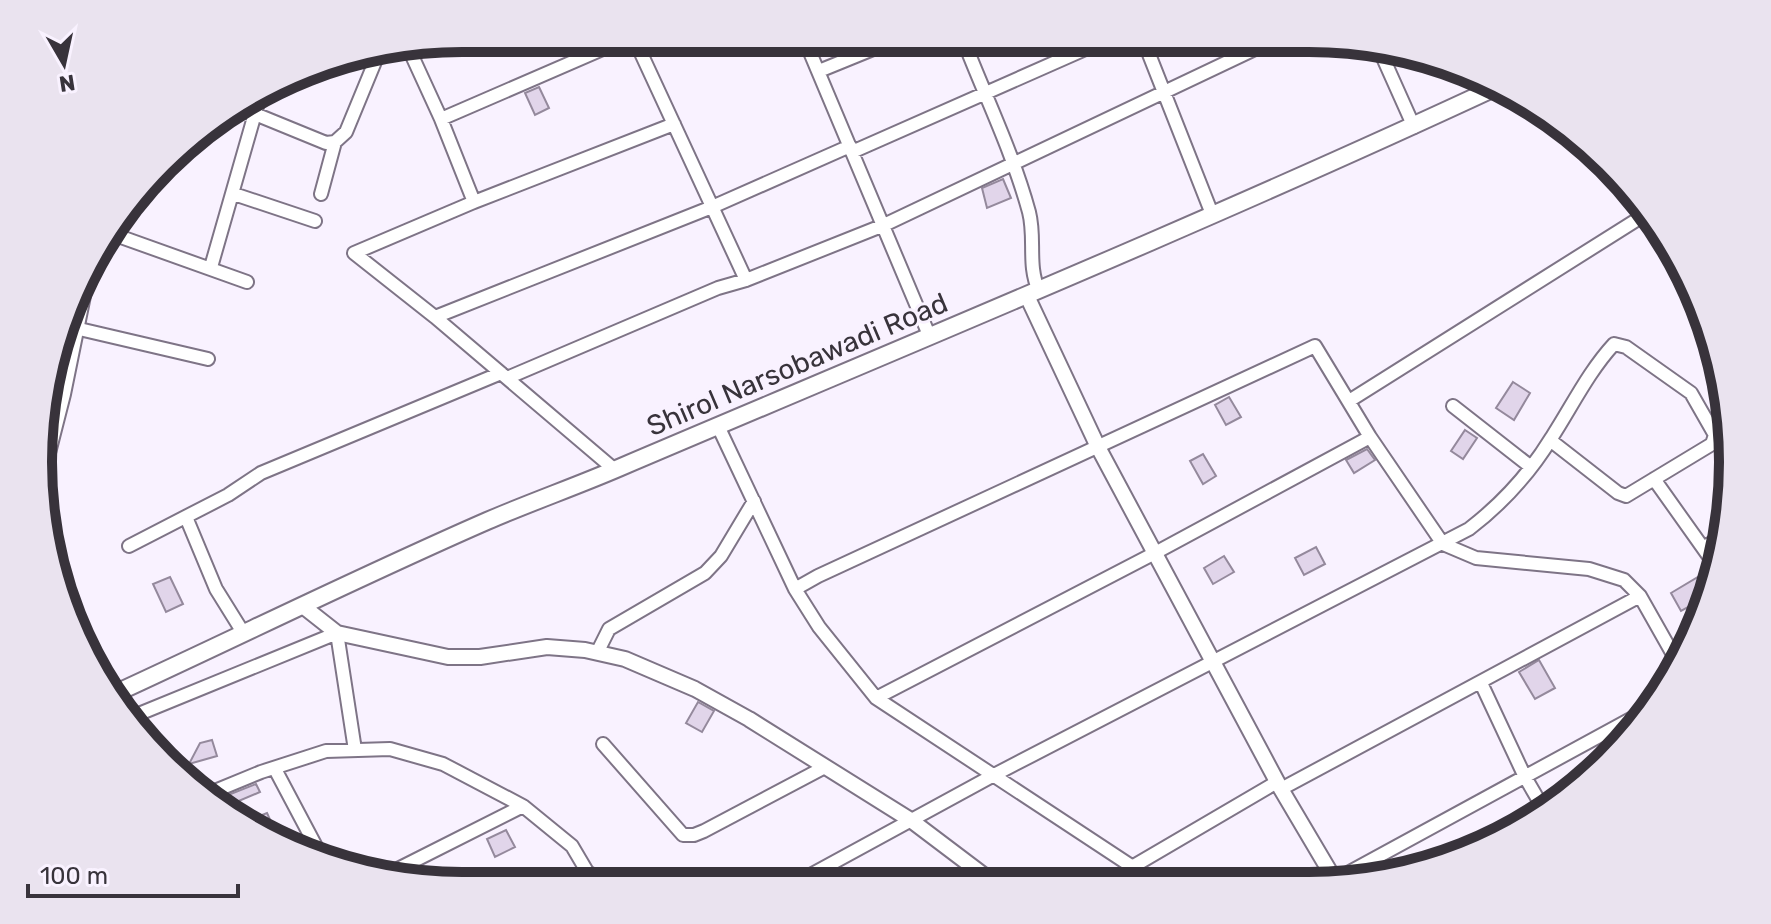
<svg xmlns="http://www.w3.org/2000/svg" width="1771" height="924" font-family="Rubik,sans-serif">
<rect width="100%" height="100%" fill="#f9f2ff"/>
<path fill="#e1d5ea" stroke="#94899c" stroke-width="2" d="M539,87L549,108L535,115L525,93Z
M1003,179L1011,198L987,208L982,188Z
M1513,382L1530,393L1514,420L1496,408Z
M1229,397L1241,417L1226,425L1215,405Z
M1465,430L1477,438L1463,459L1451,451Z
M1367,449L1375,460L1354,473L1346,460Z
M1203,454L1216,476L1203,484L1190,461Z
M1316,547L1325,564L1304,575L1295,558Z
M1224,556L1234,572L1213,584L1204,568Z
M1703,574L1707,582L1703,599L1681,611L1671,593Z
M170,577L183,604L166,612L153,584Z
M1539,660L1555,688L1535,699L1519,672Z
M698,702L714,711L702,732L686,723Z
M212,740L217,756L189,764L200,743Z
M256,784L260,792L227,806L223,797Z
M267,813L272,824L269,826L278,843L247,821Z
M506,830L515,847L495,857L487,839Z"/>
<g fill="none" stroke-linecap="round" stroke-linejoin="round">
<g stroke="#7e7486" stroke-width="16">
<path id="minor" d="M634,38L746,280
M804,38L929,335
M963,39C985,96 1013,153 1029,212C1036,239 1027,265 1039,291
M1143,39L1212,214
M408,47L441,119L474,202
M1380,51L1414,127
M819,71L900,38
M233,110L255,114L326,143L335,142L346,132L379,52
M441,119L628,38
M852,152L1108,39
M234,194L315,221
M321,194L335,142
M107,232L247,282
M211,267L260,96
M435,317L354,253L474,202L674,124
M75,328L208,359
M507,378L718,288L746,280L884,225L1276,39
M1349,401L1646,214
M1453,406L1531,467
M718,426L795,589L819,627L876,698L1157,883
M615,470L435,317L712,207L850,146
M1654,479L1713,562
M186,517L216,589L244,634
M129,546L228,495L261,473L501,373
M1704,547L1719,539
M795,589L818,576L1315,346L1370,437L1443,544L1476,558L1589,569L1624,580L1640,596L1679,665
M597,653L609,629L705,573L721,556L754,501
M1481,683L1525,777L1546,813
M876,698L1155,553L1370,437
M129,718L337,633L355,750
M603,744L683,835H694L704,831L825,767
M275,769L320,854
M1281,789L1640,596
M210,793L261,772L326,751L390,749L443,764L523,806L572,846L595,885
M1132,867L1277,782
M390,873L523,806
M1335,880L1649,709
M794,884L994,775L1469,529C1503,503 1530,473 1552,437C1572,406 1589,371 1614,344L1626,347L1691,393L1715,435L1712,444L1626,496L1618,493L1550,440
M571,885L591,874"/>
</g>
<g stroke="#7e7486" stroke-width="18">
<path id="tertiary" d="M1027,296L1098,447L1281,789L1336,882
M304,607L337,633L448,657H480L547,647L585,650L625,659L695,689L749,719L912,821L994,883"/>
</g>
<g stroke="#7e7486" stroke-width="20">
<path id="secondary" d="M40,480L62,394L85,281
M114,694C238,637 361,576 487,521C531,502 577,486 621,467C915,342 1211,220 1501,85"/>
</g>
<use href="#minor" stroke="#fff" stroke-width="12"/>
<use href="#tertiary" stroke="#fff" stroke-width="14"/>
<use href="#secondary" stroke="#fff" stroke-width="16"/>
</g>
<g text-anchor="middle" stroke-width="6" stroke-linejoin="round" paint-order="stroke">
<g font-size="28" fill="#38333b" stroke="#f9f2ff">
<text transform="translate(797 364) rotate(-23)" y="10">Shirol Narsobawadi Road</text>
</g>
</g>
<path d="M0 0H1771V924H0ZM462 52H1309A410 410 0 0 1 1719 462V462A410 410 0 0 1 1309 872H462A410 410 0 0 1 52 462V462A410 410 0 0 1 462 52Z" fill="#eae3ef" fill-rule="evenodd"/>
<path fill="none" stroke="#38333b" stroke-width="10" d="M462 52H1309A410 410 0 0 1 1719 462V462A410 410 0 0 1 1309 872H462A410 410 0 0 1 52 462V462A410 410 0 0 1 462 52Z"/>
<g transform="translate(64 64) rotate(171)" stroke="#f9f2ff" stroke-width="6" paint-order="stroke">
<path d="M0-6L14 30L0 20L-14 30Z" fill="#38333b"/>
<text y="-12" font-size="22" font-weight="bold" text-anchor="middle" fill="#38333b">N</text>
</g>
<path d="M28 884v12h210v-12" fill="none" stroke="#38333b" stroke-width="4"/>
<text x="40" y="884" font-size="24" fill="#38333b" stroke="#f9f2ff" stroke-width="6" paint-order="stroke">100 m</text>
</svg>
